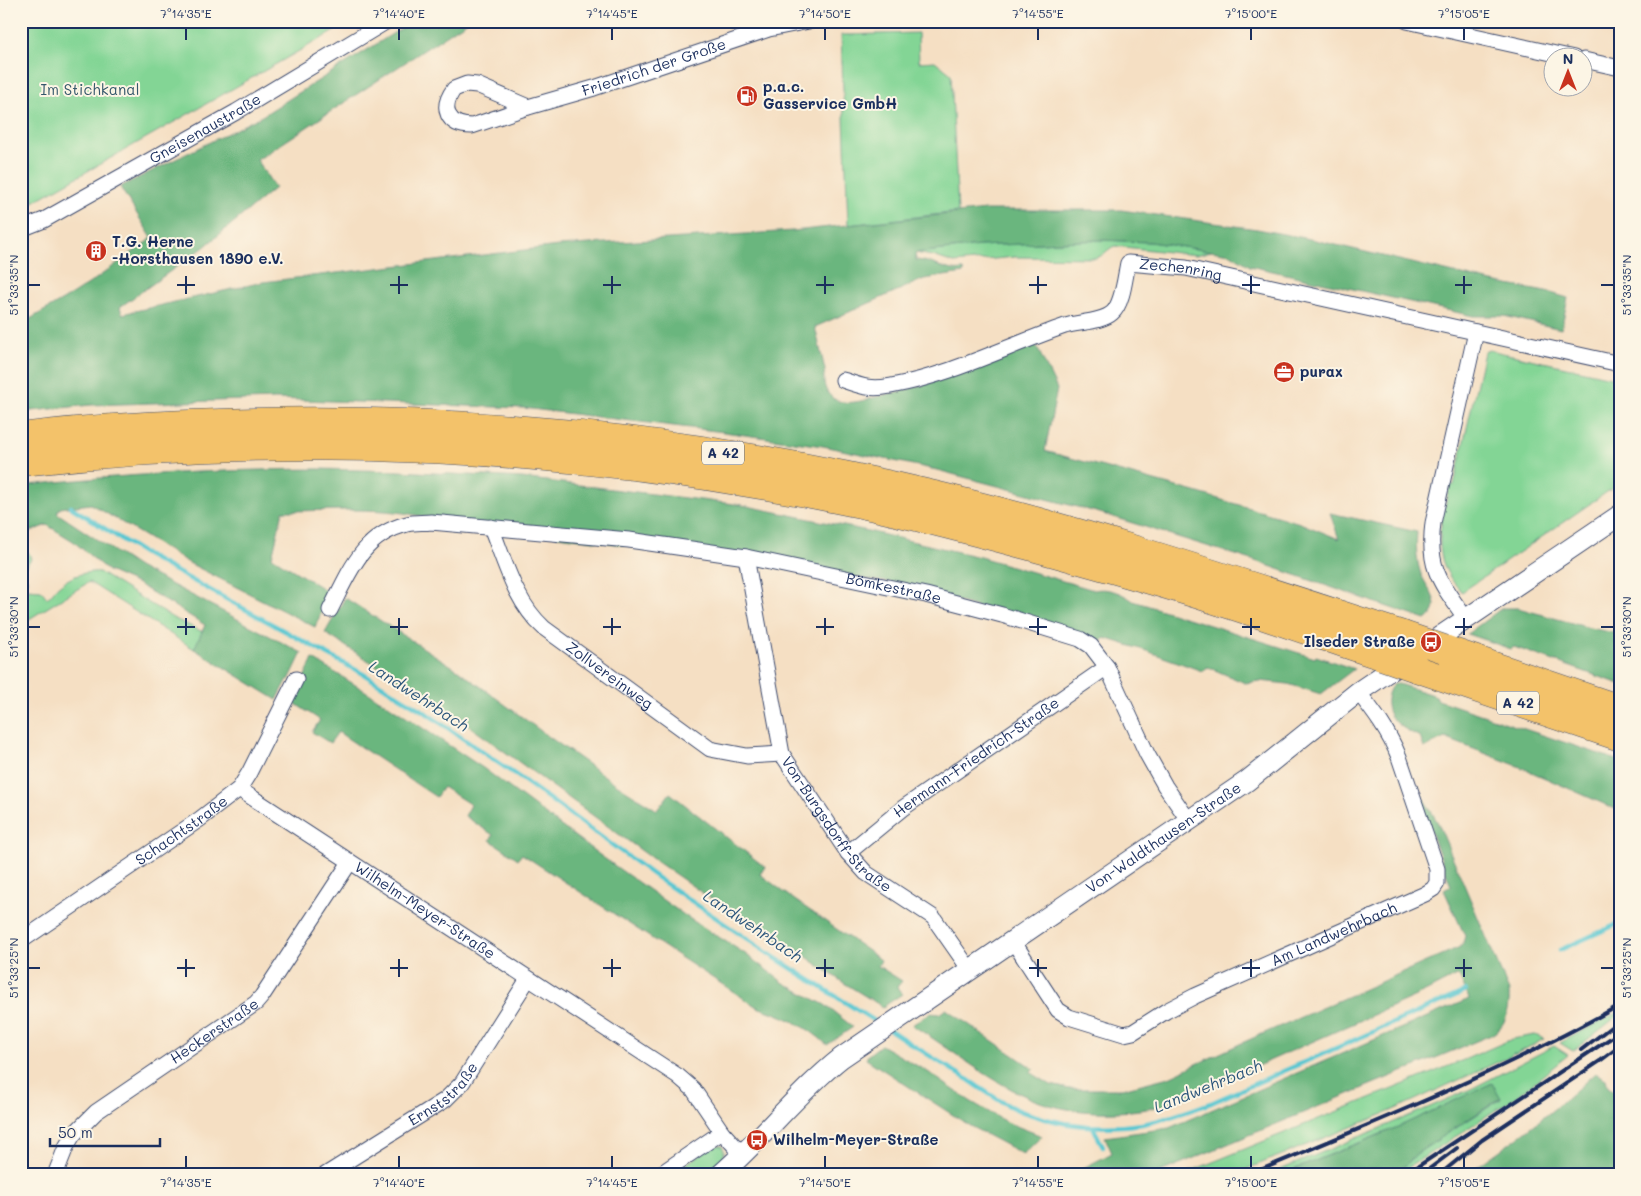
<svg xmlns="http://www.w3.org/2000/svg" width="1641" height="1196" font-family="Mali,sans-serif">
<rect width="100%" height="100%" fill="#fcf5e5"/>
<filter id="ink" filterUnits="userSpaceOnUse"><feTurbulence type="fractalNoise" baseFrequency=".02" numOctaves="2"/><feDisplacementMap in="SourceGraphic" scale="10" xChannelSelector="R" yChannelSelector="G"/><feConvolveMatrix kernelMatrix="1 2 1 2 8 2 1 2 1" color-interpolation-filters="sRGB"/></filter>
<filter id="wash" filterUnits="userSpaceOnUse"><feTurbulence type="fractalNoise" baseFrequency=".0096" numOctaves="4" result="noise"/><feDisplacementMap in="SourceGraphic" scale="20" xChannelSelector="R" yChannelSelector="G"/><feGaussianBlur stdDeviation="1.12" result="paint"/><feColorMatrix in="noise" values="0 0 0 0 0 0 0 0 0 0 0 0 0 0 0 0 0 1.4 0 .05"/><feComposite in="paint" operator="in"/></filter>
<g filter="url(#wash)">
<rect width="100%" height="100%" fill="#f5dfc3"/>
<path fill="#83d595" stroke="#4f827a" d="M21,21H352L21,209Z
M918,33L919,62L935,61L951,74L958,212L848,225L841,35Z
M1100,240L1150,242L1211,251L1196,255L1115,246C1108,248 1104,256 1096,258L1015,257L954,263L933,256L915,253L980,246Z
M1489,350L1620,379V483L1462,592C1428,558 1441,525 1450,485H1454L1484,352Z
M21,548L29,553L31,559L22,571L27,579V589L41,590L47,598C53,594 55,588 61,584C72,576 86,571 99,572L173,618L203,632L194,649L89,582L21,624Z
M1620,1011V1014L1573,1051L1560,1043Z
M1535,1035L1544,1039L1514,1055V1053L1511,1056L1391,1111L1232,1175H1181L1466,1059L1512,1039Z
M1554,1046L1568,1055L1520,1094L1397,1175H1391L1406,1165L1416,1154L1501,1099L1492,1084L1398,1127L1281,1175H1268L1423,1110L1473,1088Z
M716,1145L722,1146C730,1159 714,1167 705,1175H668Z"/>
<path fill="#6ab67e" stroke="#42726e" d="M413,21H468L257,160L275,188L203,248L120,307L122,314L263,282L558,246L793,231L985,210H1121L1257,229L1315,240L1492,282L1551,293L1568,298L1561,329L1504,316H1473L1250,266L1231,254L1150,242L1100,240L980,246L915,253L916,260C934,261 947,273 963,270L964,273L924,279L815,327L825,370C821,384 827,400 843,402C855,404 868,399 880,396C934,384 985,365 1036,345L1057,389L1045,451L1195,492L1300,523L1339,539L1330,513L1417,532C1416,545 1416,558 1420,571C1425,588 1447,605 1426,620L1252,560L1100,513L937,470L823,446L724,432L523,408L275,399L91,405L21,412V321L23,323L73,294L93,281L152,238L120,187L262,116Z
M318,469L400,471L522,478L742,505L868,531L980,557L1094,590C1107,587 1123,593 1133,601L1315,658L1316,656L1354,669L1321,694L1288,684L1260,681L1245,683L1208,667L1202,671L1147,651L1105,638L1098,644L902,584L429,518C383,506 330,511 283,511L272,557L330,593L315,627L189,563L91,504L60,508L57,513L138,567L302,653L289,680L288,679L277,700L194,649L205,625L138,584L108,571L73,541L47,525L21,535V486C120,474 218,470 318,469Z
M345,598L458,670L545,734L616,784L657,810L670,793L721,833L724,837L725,836L765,867L760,874L789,896L881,960L878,966L902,981L897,987L902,994L883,1007L844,983L801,953L784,944L726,909L653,859L454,715L325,633Z
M1502,608H1518L1590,628L1620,634V684L1514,647L1511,649L1467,634Z
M313,659L388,705L483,768L601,856L687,917L744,953L784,983L825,1005L853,1027L827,1045C807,1025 783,1016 757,1007L522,854L518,859L490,840L493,835L465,816L471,805L443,787L436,797L338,732L330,743L312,732L320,720L294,703L301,688L300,686Z
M1395,683L1436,696L1438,700L1620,761V811L1518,766L1445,738L1424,748L1420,737C1410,732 1400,727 1393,719C1384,710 1385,691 1395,683Z
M1412,779L1438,823L1509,991C1510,1009 1507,1026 1491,1035L1153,1175H1070L1112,1153L1105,1137L1169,1128L1469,999L1459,976H1456L1427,991L1192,1095C1179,1100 1166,1105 1152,1108C1114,1115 1068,1114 1032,1099C989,1081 951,1049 912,1025L930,1013L939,1014L946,1009L1034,1069L1030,1072L1051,1085L1069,1089H1122L1169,1077L1244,1042L1460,947L1463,943L1465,936L1444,890L1451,886Z
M881,1045L928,1072L970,1101L1006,1122L1042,1136L1023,1154L970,1126L866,1059L868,1055Z
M1595,1073L1606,1079L1608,1087L1620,1095V1175H1465C1510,1144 1556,1110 1595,1073Z
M1492,1083L1501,1098L1416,1154L1406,1165L1391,1175H1281L1398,1127Z"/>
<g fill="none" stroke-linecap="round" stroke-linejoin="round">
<path stroke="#5ac7d1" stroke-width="4.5" d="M71,507L146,555L365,675L426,713L523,780L656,877L769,954L881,1025
M1560,950L1620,923
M890,1030C915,1047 941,1063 967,1079C985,1091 1005,1106 1026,1113C1063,1126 1103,1130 1142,1124C1166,1120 1188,1111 1211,1103L1466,991
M1093,1127L1103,1147"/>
</g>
</g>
<g filter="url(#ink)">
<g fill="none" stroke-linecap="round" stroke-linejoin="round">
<g stroke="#3c496d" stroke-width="17">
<g id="minor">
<path d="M1407,21L1574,58"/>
<path d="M1584,60L1620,68"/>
<path d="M467,84L477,85L528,107L472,126C447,126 440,108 454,89Z"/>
<path id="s1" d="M528,107L594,88L769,29L809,21"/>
<path id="s2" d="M21,229L44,220L236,112L387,21"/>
<path id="s3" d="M843,380C863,387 871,390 891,386C952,375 1007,346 1065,326C1078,322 1102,322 1112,313C1123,304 1125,276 1128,263L1186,268L1620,364"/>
<path id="s4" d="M491,527C505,562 515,602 544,628L710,749L747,756L782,754"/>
<path id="s5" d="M746,557L782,754L848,853L866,873L933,917L970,970"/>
<path id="s6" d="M330,610C349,573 362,535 407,524C415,522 423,523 431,522L629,540L746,557L926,595L1002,615L1080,639L1091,646L1107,667L1147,754L1165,786L1189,821"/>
<path d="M1466,619C1441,583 1427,569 1433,523L1476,332"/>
<path id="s7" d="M239,789L678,1076L693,1089L722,1132L742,1154"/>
<path id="s8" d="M848,853L903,808L1107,667"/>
<path id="s9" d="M21,941L200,819L239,789L249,773L296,679"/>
<path id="s10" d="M1013,941L1058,1010L1069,1017L1124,1034L1133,1032L1166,1011L1195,996L1425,894L1433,889L1437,883V869L1399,757C1389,732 1374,712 1358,692"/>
<path id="s11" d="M55,1175L66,1147L73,1135L96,1112L256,1003L262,996L350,862"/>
<path id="s12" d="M325,1175L445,1100L462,1083L528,979"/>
<path d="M659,1175L722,1132"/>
</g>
</g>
<g stroke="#3c496d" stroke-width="22">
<g id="tertiary">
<path id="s13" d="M720,1175C763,1138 797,1093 841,1058L1247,781L1358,692L1620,515"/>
</g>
</g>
<g stroke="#3c496d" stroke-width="29">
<path id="motorway" d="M21,437C98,427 177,424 254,422C483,417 712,442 935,495C1094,533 1248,585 1403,635
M21,462C298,431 583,446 856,503C913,515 969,530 1025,545C1091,563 1158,581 1224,603C1275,619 1325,637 1376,654
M1444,649L1620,709
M1416,668L1620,737"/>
</g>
<use href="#minor" stroke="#fff" stroke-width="15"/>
<use href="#tertiary" stroke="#fff" stroke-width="20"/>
<use href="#motorway" stroke="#f3c26a" stroke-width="28"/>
<path stroke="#1b2f5e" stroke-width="4" d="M1581,1050L1620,1020
M1248,1175C1373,1123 1501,1072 1620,1005
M1405,1175L1620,1032
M1421,1175L1457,1148
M1439,1175L1482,1140L1600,1061L1620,1046"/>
<g stroke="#3c496d" stroke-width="29" stroke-linecap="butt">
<path id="motorway-bridge" d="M1403,635L1444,649
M1376,654L1416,668"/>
</g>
<use href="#motorway-bridge" stroke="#f3c26a" stroke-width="28"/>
</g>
</g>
<path fill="none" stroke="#1b2f5e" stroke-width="2" d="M186,28V40M399,28V40M612,28V40M825,28V40M1038,28V40M1251,28V40M1464,28V40M186,276V294M399,276V294M612,276V294M825,276V294M1038,276V294M1251,276V294M1464,276V294M28,285H40M177,285H195M390,285H408M603,285H621M816,285H834M1029,285H1047M1242,285H1260M1455,285H1472M1601,285H1614M186,618V635M399,618V635M612,618V635M825,618V635M1038,618V635M1251,618V635M1464,618V635M28,627H40M177,627H195M390,627H408M603,627H621M816,627H834M1029,627H1047M1242,627H1260M1455,627H1472M1601,627H1614M186,959V977M399,959V977M612,959V977M825,959V977M1038,959V977M1251,959V977M1464,959V977M28,968H40M177,968H195M390,968H408M603,968H621M816,968H834M1029,968H1047M1242,968H1260M1455,968H1472M1601,968H1614M186,1156V1168M399,1156V1168M612,1156V1168M825,1156V1168M1038,1156V1168M1251,1156V1168M1464,1156V1168"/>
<defs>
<g id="fuel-disc" transform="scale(1.125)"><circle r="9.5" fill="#c8321e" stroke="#fcf5e5"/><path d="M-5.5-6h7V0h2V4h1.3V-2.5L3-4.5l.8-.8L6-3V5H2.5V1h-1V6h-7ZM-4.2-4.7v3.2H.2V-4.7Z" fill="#fff"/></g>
<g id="building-disc" transform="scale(1.125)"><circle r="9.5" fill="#c8321e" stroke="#fcf5e5"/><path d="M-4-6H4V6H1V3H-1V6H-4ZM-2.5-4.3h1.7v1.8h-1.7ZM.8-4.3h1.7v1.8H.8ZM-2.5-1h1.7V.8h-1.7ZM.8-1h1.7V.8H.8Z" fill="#fff"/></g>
<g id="office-disc" transform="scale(1.125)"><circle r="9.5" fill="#c8321e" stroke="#fcf5e5"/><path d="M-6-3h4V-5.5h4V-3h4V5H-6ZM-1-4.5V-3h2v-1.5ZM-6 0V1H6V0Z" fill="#fff"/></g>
<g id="bus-disc" transform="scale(1.125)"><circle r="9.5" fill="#c8321e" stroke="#fcf5e5"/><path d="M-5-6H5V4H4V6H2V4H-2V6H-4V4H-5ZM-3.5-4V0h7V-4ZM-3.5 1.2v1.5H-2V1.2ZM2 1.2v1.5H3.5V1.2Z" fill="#fff"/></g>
</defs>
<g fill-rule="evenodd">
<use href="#fuel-disc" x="747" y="96"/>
<use href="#building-disc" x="96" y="251"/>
<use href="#office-disc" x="1284" y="372"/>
<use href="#bus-disc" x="1431" y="642"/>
<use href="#bus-disc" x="757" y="1140"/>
</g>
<g text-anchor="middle" stroke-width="4" stroke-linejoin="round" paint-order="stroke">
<g fill="#fcf5e5" stroke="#5e6a86" stroke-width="1">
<rect x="702" y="441.5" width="42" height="23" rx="4"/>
<rect x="1497" y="691.5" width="42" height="23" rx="4"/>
</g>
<g font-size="14" font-weight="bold" fill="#1b2f5e">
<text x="723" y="458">A 42</text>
<text x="1518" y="708">A 42</text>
</g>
<g font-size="15" fill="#1b2f5e" stroke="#fcf5e5">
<text dy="5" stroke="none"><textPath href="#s1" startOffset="132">Friedrich der Große</textPath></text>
<text dy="5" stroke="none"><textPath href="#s2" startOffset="210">Gneisenaustraße</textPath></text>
<text dy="5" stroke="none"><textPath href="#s3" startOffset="389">Zechenring</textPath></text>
<text dy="5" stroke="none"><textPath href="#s6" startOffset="612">Bömkestraße</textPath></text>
<text dy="5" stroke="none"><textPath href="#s4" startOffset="196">Zollvereinweg</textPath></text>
<text dy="5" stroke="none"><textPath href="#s8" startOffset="160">Hermann-Friedrich-Straße</textPath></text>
<text dy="5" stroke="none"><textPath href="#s5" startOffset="290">Von-Burgsdorff-Straße</textPath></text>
<text dy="5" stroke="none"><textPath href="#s9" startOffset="195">Schachtstraße</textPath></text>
<text dy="5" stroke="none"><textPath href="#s13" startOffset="559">Von-Waldthausen-Straße</textPath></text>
<text dy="5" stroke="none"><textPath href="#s7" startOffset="222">Wilhelm-Meyer-Straße</textPath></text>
<text dy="5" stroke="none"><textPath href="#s10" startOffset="386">Am Landwehrbach</textPath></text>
<text dy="5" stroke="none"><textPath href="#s11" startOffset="220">Heckerstraße</textPath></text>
<text dy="5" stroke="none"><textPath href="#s12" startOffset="144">Ernststraße</textPath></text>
</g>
<g font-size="15" font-weight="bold" fill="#1b2f5e" stroke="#fcf5e5" text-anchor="start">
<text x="763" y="92">p.a.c.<tspan x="763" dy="17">Gasservice GmbH</tspan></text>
<text x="112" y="247">T.G. Herne<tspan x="112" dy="17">-Horsthausen 1890 e.V.</tspan></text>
<text x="1300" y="377">purax</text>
<text x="1415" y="647" text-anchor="end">Ilseder Straße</text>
<text x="773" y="1145">Wilhelm-Meyer-Straße</text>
</g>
<g font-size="15" fill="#35586c" stroke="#fcf5e5">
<text x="90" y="95">Im Stichkanal</text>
</g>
<g font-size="16" font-style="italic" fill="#2b557b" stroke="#fcf5e5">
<text transform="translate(419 696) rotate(33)" y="6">Landwehrbach</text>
<text transform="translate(753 926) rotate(34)" y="6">Landwehrbach</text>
<text transform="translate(1208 1086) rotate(-22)" y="6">Landwehrbach</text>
</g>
</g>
<rect width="1641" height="1196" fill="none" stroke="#fcf5e5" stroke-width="55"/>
<g transform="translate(1568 72)"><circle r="24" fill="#fcf5e5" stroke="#a2a6af"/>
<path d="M0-4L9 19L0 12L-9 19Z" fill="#c8321e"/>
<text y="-8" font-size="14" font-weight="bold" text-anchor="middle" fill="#1b2f5e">N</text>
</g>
<path d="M50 1138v8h110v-8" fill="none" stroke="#1b2f5e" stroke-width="2.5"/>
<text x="58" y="1138" font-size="15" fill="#1b2f5e" stroke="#fcf5e5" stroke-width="4" paint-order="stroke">50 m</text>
<rect x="28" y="28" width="1586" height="1140" fill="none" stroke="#1b2f5e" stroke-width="2"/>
<g font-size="12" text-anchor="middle" fill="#1b2f5e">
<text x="186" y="18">7°14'35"E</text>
<text x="399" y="18">7°14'40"E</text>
<text x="612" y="18">7°14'45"E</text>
<text x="825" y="18">7°14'50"E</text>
<text x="1038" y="18">7°14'55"E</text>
<text x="1251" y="18">7°15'00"E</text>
<text x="1464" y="18">7°15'05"E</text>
<text transform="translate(14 285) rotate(-90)" y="4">51°33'35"N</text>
<text transform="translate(1627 285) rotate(-90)" y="4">51°33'35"N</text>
<text transform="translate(14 627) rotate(-90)" y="4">51°33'30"N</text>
<text transform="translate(1627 627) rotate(-90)" y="4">51°33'30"N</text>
<text transform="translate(14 968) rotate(-90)" y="4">51°33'25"N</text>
<text transform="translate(1627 968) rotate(-90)" y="4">51°33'25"N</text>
<text x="186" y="1187">7°14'35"E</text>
<text x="399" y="1187">7°14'40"E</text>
<text x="612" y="1187">7°14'45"E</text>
<text x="825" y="1187">7°14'50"E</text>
<text x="1038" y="1187">7°14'55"E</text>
<text x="1251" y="1187">7°15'00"E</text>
<text x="1464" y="1187">7°15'05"E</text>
</g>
</svg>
